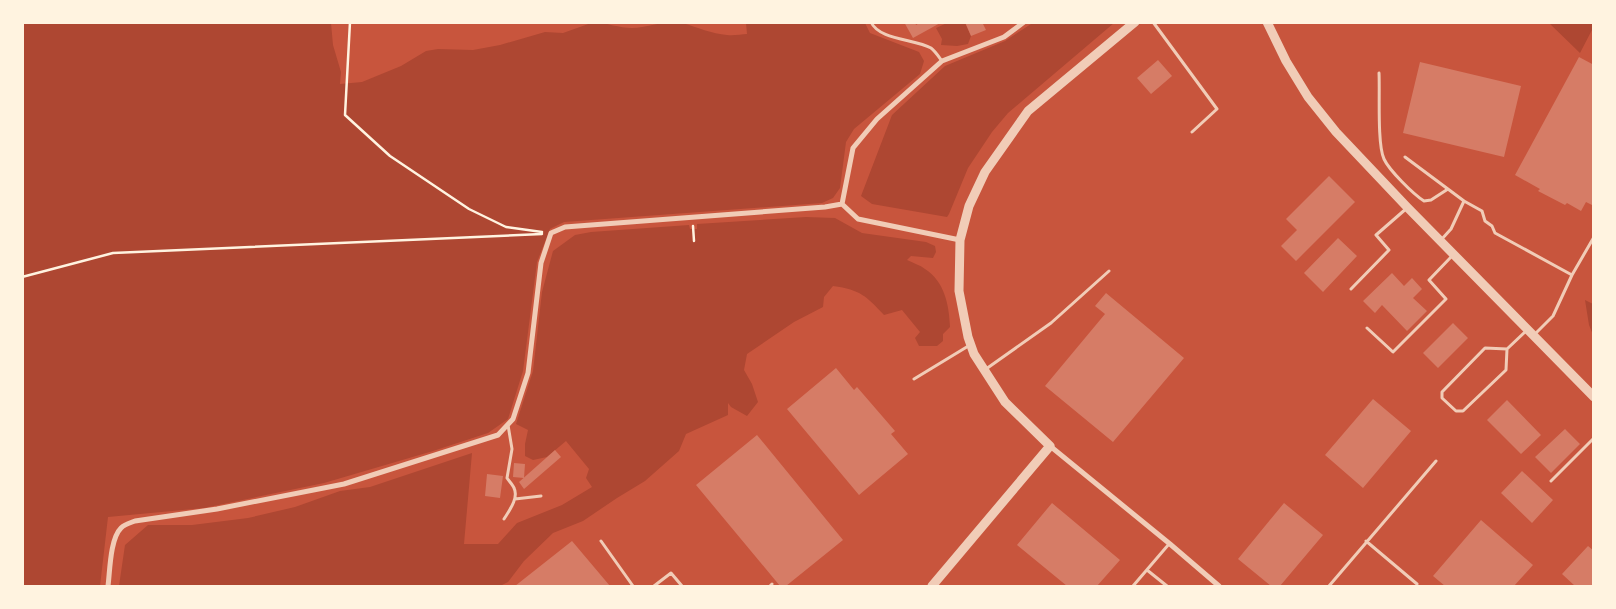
<svg xmlns="http://www.w3.org/2000/svg" width="1616" height="609" font-family="Roboto,sans-serif">
<rect width="100%" height="100%" fill="#c8553d"/>
<path fill="#ae4732" d="M594,22C607,23 619,28 632,28C649,28 665,19 682,23C697,27 712,34 727,35C734,36 741,34 747,34L746,23H865L870,33L919,52L924,61L920,74L854,129L846,142L840,188L833,198L822,203L564,222L550,229L537,262L523,371L508,419L488,433L433,451L324,483L204,508L108,517L100,586H23L22,23H331L333,45L341,72L340,84L362,82L401,66L426,51L438,49L473,50L500,45L545,32L563,33Z
M947,23H965L971,36L968,44L957,46L941,45L942,39L936,28Z
M1549,23H1593V28L1580,53Z
M1031,24L1114,23L1008,113L992,132L968,168L949,214L947,217L872,204L861,196L892,115L945,66L1005,41Z
M806,217L835,218L862,233L926,242L935,246L936,252L933,258L911,256L907,260C913,263 920,265 925,269C945,282 949,305 950,327L943,334V341L937,346H919L915,338L920,332L902,310L884,315C866,296 861,290 833,286L824,297L823,307L794,322L747,354L744,370L752,384L758,402L747,416L731,407L728,403V415L686,434L679,451L645,481L617,498L583,521L553,533L524,561L508,582L500,586H119L125,545L148,525H192L248,518L295,507L340,491L370,487L472,453L464,544H498L517,523L562,505L592,487L586,478L589,469L566,441L547,457L533,460L525,456V444L528,430L516,424L533,371L542,292L553,251L575,235L591,232L689,225L690,229H697V224Z
M1585,300L1593,304V335L1589,325Z"/>
<path fill="#d67c66" d="M904,22H915L916,25L921,22H942L913,38Z
M965,22H982L986,30L971,36Z
M1579,57L1594,65V206L1586,202L1581,211L1567,203L1565,205L1538,191L1540,189L1515,175Z
M1158,60L1172,76L1151,94L1137,78Z
M1420,62L1521,86L1504,157L1403,133Z
M1329,176L1355,202L1296,261L1281,246L1297,230L1286,219Z
M1338,238L1357,256L1323,292L1304,273Z
M1392,273L1404,286L1412,278L1422,289L1413,298L1427,311L1407,331L1382,305L1375,313L1363,301Z
M1106,293L1184,358L1113,442L1045,386L1105,314L1095,306Z
M1453,323L1468,338L1438,368L1423,353Z
M836,368L854,390L857,387L895,431L891,434L908,454L859,495L787,409Z
M1373,399L1411,431L1363,488L1325,455Z
M1507,400L1541,435L1521,454L1487,420Z
M1565,429L1580,444L1551,473L1535,457Z
M757,435L843,540L786,586H780L696,485Z
M555,450L561,457L524,489L519,482Z
M514,463L525,464L524,478L513,477Z
M1522,471L1553,500L1532,523L1501,493Z
M487,474L503,476L500,498L485,496Z
M1052,503L1120,560L1097,586H1067L1017,545Z
M1284,503L1323,535L1280,586H1271L1238,559Z
M1481,520L1533,565L1514,586H1445L1433,576Z
M572,541L610,586H515Z
M1588,546L1594,551V586H1575L1562,574Z"/>
<g fill="none" stroke-linecap="round" stroke-linejoin="round">
<path stroke="#fff3e0" stroke-width="2.5" d="M350,22L345,115L390,156L469,209L506,227L542,232
M693,226L694,241
M22,277L113,253L542,234"/>
<path stroke="#f1ccb7" stroke-width="3" d="M871,22C879,40 915,39 931,48C935,51 939,57 942,61
M1153,22L1217,109L1192,132
M1379,73C1380,92 1377,144 1384,159C1389,170 1413,194 1424,201L1431,200L1448,189
M1405,157L1464,201L1451,229L1441,240
M1464,201L1482,211L1485,221L1492,226L1495,233L1572,275
M1351,289L1389,250L1376,235L1407,208
M1367,328L1393,352L1446,299L1429,280L1452,256
M1534,335L1553,316L1572,275L1594,237
M1507,349L1506,370L1463,411H1456L1442,398V392L1485,348L1507,349L1527,330
M986,369L1051,323L1109,271
M914,379L970,345
M1551,481L1594,438
M515,499L541,496
M504,519C509,511 519,498 514,488C513,485 509,481 507,478L512,449L508,425
M601,541L633,586
M1366,541L1417,584
M1147,570L1167,586
M654,586L671,573L682,586
M770,586L772,584
M1133,586L1169,544
M1329,586L1436,461"/>
<path stroke="#f1ccb7" stroke-width="5" d="M842,204L853,148L877,119L942,61L1004,37L1024,22
M1050,446L1170,544L1219,586
M108,586C110,571 110,539 121,528C125,524 130,523 135,521L217,509L344,484L498,435L513,419L528,373L541,263L551,233L565,227L825,207L842,204L858,219L960,240"/>
<path stroke="#f1ccb7" stroke-width="9" d="M1267,22L1286,61L1308,97L1336,132L1407,207L1594,397
M932,586L1050,446L1005,402L974,354L968,337L959,291L960,240L969,206L985,172L1028,111L1135,22"/>
</g>
<rect width="1616" height="609" fill="none" stroke="#fff3e0" stroke-width="48"/>
</svg>
